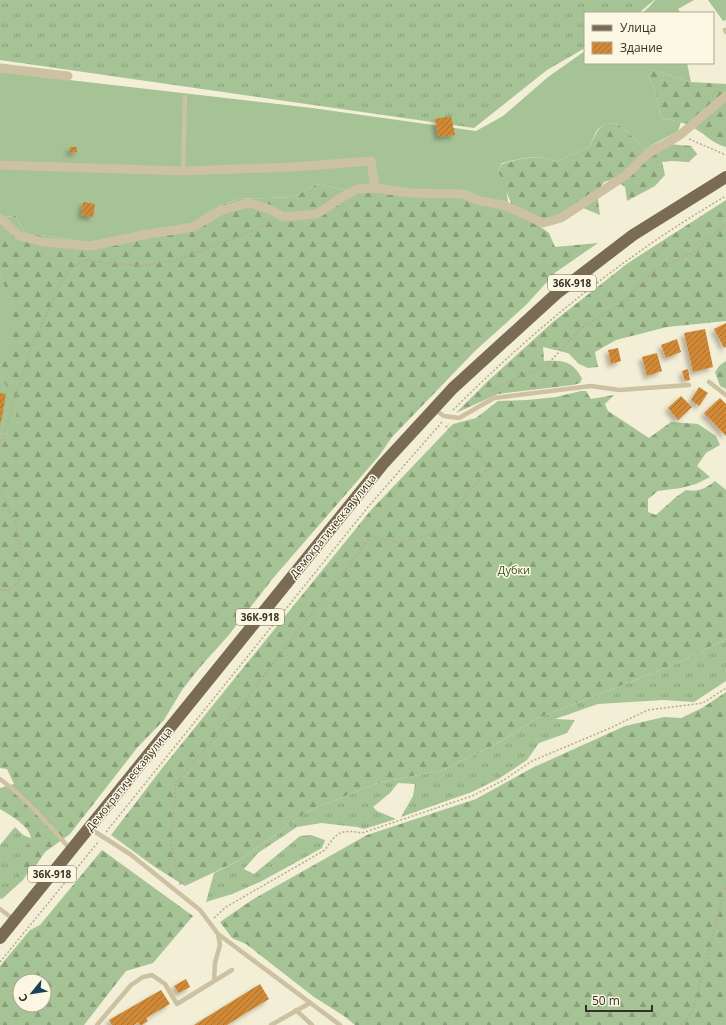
<svg xmlns="http://www.w3.org/2000/svg" width="726" height="1025" font-family="'Open Sans',sans-serif">
<defs>
<pattern id="grass-tufts" width="24" height="20" patternUnits="userSpaceOnUse"><rect width="24" height="20" fill="#a6c395"/><path d="M3 7l-1-3M5 7V3M7 7l1-3M15 17l-1-3M17 17v-4M19 17l1-3" fill="none" stroke="#889f79"/></pattern>
<pattern id="forest-firs" width="22" height="20" patternUnits="userSpaceOnUse"><rect width="22" height="20" fill="#a6c395"/><path d="M5 1l3.5 6h-7zM16 11l3.5 6h-7z" fill="#889f79"/></pattern>
<pattern id="building-hatch" width="6" height="6" patternUnits="userSpaceOnUse"><rect width="6" height="6" fill="#d18936"/><path d="M-1 1l2-2M0 6l6-6M5 7l2-2" fill="none" stroke="#aa702d"/></pattern>
<filter id="shadow"><feDropShadow dx="-3.5" dy="3.5" stdDeviation="2" flood-color="#0004"/></filter>
</defs>
<rect width="100%" height="100%" fill="#f3eed6"/>
<path fill="url(#grass-tufts)" d="M0,0H654L639,13H585V48L547,70L474,128L0,60Z
M726,639V681L694,702L663,700L598,704L555,719L575,720L567,733L539,743L527,760L500,778L472,792L401,817L413,796L415,784L398,783L390,793L373,807L377,811L396,819L364,829L357,827L321,823L297,827L258,853L244,869L254,874L300,836L311,835L325,840L322,848L260,882L232,894L206,902L214,873L240,860L308,811L378,783L443,770L498,743L536,719L673,665Z
M15,827L23,835L31,838L17,878L27,874L23,880L2,899L0,898V845Z"/>
<path fill="url(#forest-firs)" fill-rule="evenodd" d="M653,70L691,82L726,84V147C713,144 705,134 694,128C684,122 672,120 661,118L655,91L648,76Z
M612,123L621,126L638,142L643,150L657,143L691,146L697,154L689,162L672,161L662,162L665,175L655,186L627,201L625,187L614,179L604,182L597,193L600,215L576,205L556,220L535,218L513,208L498,171L502,164C520,159 538,153 556,162L589,147L598,130L603,125Z
M317,184L351,191L482,199L531,220L549,233L555,247L598,243L556,272L526,305L475,351L392,437L379,456L274,577L228,636L201,666L182,690L164,720L137,748L70,834L45,852L37,864L27,874L17,879L18,868L31,838C30,826 10,815 0,809V788L14,784L7,769L0,768V434L8,433L6,386L0,377V366L5,359L7,298L0,271V217L16,216L25,234L47,236L87,242L194,223L211,209L238,199L293,197Z
M726,200V321L667,327L616,340L595,352L598,367L588,368L579,364L568,353L543,347L544,361C564,360 572,361 582,378L580,383L573,385L498,394L456,413L489,380L553,322L628,263Z
M726,361V389L720,386L715,372L720,365Z
M581,391H586L591,399L614,395L605,404L608,411L649,438L671,422L698,424L716,436L720,445L706,453L697,466L710,477L696,484L681,488L658,491L648,499V512L656,515L676,497L686,490C698,492 705,489 715,481L726,490V639L673,665L536,719L498,743L443,770L378,783L308,811L240,860L185,886L155,867L111,835L163,767L371,510L453,424L476,418L498,401L527,400L556,397Z
M726,692V1025H355L344,1016L314,997L246,944L232,938L220,922L252,900L367,835L476,799L532,768L625,726L664,717L681,718L702,708Z
M102,850L193,916L153,963L126,971L84,1025H0V966L30,930L40,925ZM20,981H44V1005H20Z"/>
<path fill="#a6c395" d="M655,0H694L678,9L681,13H642L649,7Z
M708,0H726V20L723,21Z
M585,51V63H687L691,82L653,70L648,76L655,91L661,118L681,122L678,131L643,150L638,142L621,126L612,123L603,125L597,130L589,147L556,162C539,153 520,159 502,163L498,171L506,188L508,202L482,199L401,196L351,191L317,184L293,197L238,199L211,209L194,223L87,242L47,236L25,234L16,216L0,217V72L312,108L476,131L503,116L548,77Z
M0,271C6,291 17,327 11,348C9,354 4,361 0,366Z
M0,377L18,402L15,427L8,433L0,434Z"/>
<path fill="url(#building-hatch)" filter="url(#shadow)" d="M451,116L455,135L438,137L435,119Z
M70,147H77V152L70,153Z
M83,202L95,204L93,217L81,215Z
M726,323V347L724,348L714,329Z
M705,329L713,367L693,372L684,333Z
M677,339L681,352L666,358L661,345Z
M618,348L621,361L611,364L608,350Z
M657,353L662,371L647,376L642,357Z
M688,369L690,380L685,381L682,371Z
M699,387L708,393L699,406L691,400Z
M0,393L6,394L1,422H0Z
M681,396L692,407L678,420L668,408Z
M720,398L726,404V436L704,413Z
M186,979L190,987L179,993L174,986Z
M260,984L269,999L249,1011L227,1025H194Z
M161,990L170,1004L146,1018L148,1021L142,1025H140L138,1022L134,1025H112L109,1020Z"/>
<g fill="none" stroke-linecap="round" stroke-linejoin="round">
<path stroke="#b8ab8b" stroke-width="1.5" stroke-dasharray="2 2" stroke-linecap="butt" d="M689,139L726,155
M492,391L499,386L547,365L579,330L626,300L652,272L698,250L726,223
M453,410C535,328 626,254 726,196
M0,445L31,348L61,283L71,268L85,260L141,266L177,260L217,245L275,221
M0,491L16,525L23,569L18,583L9,590H0
M0,744V746
M106,832L368,507L442,422
M180,885L171,845L176,783L240,707L371,536L399,543L439,532L488,467L479,454L446,427L449,424
M214,918L226,907L325,850C337,832 340,829 362,833L472,796L504,780L532,761L608,729L648,710L703,703L726,688
M0,962L99,841
M681,1025L692,1012L726,885"/>
<path stroke="#ccc1a1" stroke-width="4.5" d="M725,30L726,32
M183,171L185,97
M709,382L726,395
M435,410L444,416L459,418L494,398L591,386L619,390L689,385
M0,779C27,799 49,825 71,850
M89,828L130,854L200,910L218,934L340,1025
M0,909L13,919
M214,981L215,963L220,945L218,934
M296,1010L312,1025
M97,1025L131,985L143,977L152,975L165,984L177,1004L232,970
M271,1025L310,1003"/>
<path stroke="#ccc1a1" stroke-width="9" d="M0,68L68,76
M0,165L183,171L293,167L371,161L375,188L411,193L463,194L480,201L504,205L543,223L561,218L626,175L646,155L680,135L726,96
M0,218L20,236L43,242L91,246L143,235L193,227L222,210L249,203L269,209L284,217L317,214L339,199L357,189L375,188"/>
<path stroke="#796b54" stroke-width="12" d="M0,938L383,464L453,388L556,294L633,235L726,177"/>
</g>
<g text-anchor="middle" stroke-width="3" stroke-linejoin="round" paint-order="stroke">
<g fill="#fbf7e2" stroke="#706b5e" stroke-width="1">
<rect x="548" y="275" width="48" height="16" rx="3"/>
<rect x="236" y="609" width="48" height="16" rx="3"/>
<rect x="28" y="866" width="48" height="16" rx="3"/>
</g>
<g font-size="10" font-weight="bold" fill="#352f25">
<text x="572" y="287">36К-918</text>
<text x="260" y="621">36К-918</text>
<text x="52" y="878">36К-918</text>
</g>
<g font-size="11" fill="#352f25" stroke="#fbf7e2">
<text transform="translate(333 526) rotate(-51)" y="4">Демократическая улица</text>
<text transform="translate(129 779) rotate(-51)" y="4">Демократическая улица</text>
</g>
<g font-size="11" fill="#365626" stroke="#fbf7e2">
<text x="514" y="574">Дубки</text>
</g>
</g>
<rect x="584" y="12" width="130" height="52" fill="#fbf7e2" stroke="#aca796"/>
<rect x="592" y="25" width="20" height="6" fill="#796b54" stroke="#aca796"/>
<text x="620" y="32" font-size="12" fill="#352f25">Улица</text>
<rect x="592" y="42" width="20" height="12" fill="url(#building-hatch)" stroke="#aca796"/>
<text x="620" y="52" font-size="12" fill="#352f25">Здание</text>
<g transform="translate(32 993) rotate(240)"><circle r="19" fill="#fbf7e2" stroke="#aca796"/>
<path d="M0-3L7 15L0 10L-7 15Z" fill="#17425a"/>
<text y="-6" font-size="11" font-weight="bold" text-anchor="middle" fill="#352f25">С</text>
</g>
<path d="M586 1005v6h66v-6" fill="none" stroke="#352f25" stroke-width="2"/>
<text x="592" y="1005" font-size="12" fill="#352f25" stroke="#fbf7e2" stroke-width="3" paint-order="stroke">50 m</text>
</svg>
